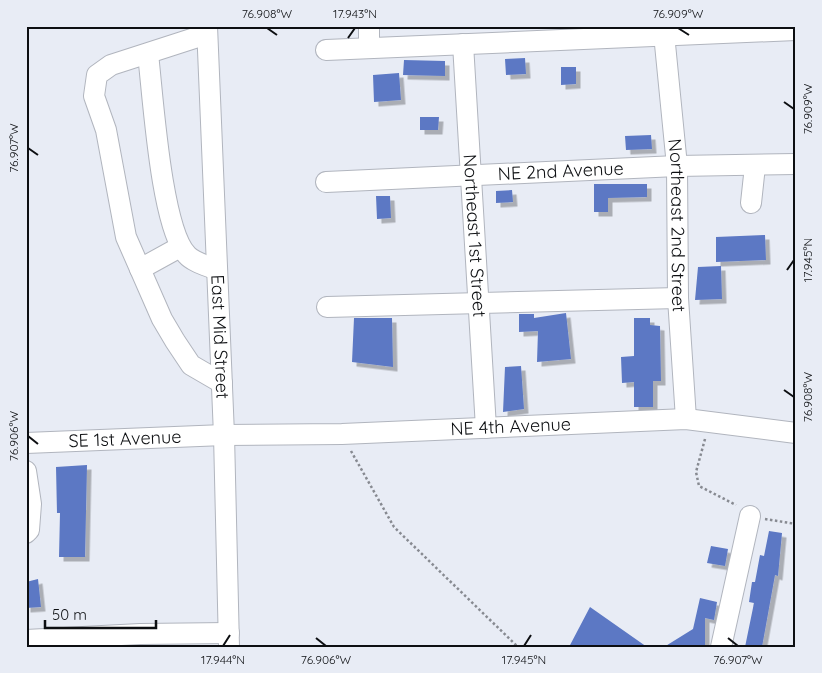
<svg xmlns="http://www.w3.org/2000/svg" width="822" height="673" font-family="Quicksand,sans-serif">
<defs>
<filter id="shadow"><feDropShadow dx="4.5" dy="4.5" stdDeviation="0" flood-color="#0004"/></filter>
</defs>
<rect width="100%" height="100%" fill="#e8ecf5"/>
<path fill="#5c78c4" filter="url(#shadow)" d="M525,58L526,74L506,75L505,59Z
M404,60L445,61V76L403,75Z
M561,67H576V84L561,85Z
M399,73L401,100L374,102L373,75Z
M420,117H439L438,130H420Z
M651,135L652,149L626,150L625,136Z
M594,184H647V197L608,198V212H594Z
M512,190L513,202L496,203V191Z
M376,196H390L391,218L377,219Z
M765,235L766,260L716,262V237Z
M721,266L722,299L695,300L698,267Z
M566,313L571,359L537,362L538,331L519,332V314H534V318Z
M354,318H392L393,367L352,362Z
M634,318H650V325L660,326L661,381H653V407H634V382L622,383L621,357L634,356Z
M521,366L524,409L503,412L505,367Z
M87,465L85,557H59L60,513H57L56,467Z
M769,531L782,533L778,576L775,575L762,647H745L754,603L749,602L752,582H755L760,555L764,556Z
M711,546L728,549L725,566L707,563Z
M38,579L41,607L26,608V582Z
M700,598L717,602L714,620L705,618V647H664L693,629Z
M590,607L647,647H569Z"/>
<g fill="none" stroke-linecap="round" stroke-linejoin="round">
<g stroke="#b1b5be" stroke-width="22">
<g id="minor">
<path id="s1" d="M207,26L224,435L229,647"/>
<path d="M369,26V48"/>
<path d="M207,34L111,65L97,75L94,96L106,130L126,237L162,319L175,341L191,365L222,383"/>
<path id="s2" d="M664,34L677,166L678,298L686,419"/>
<path id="s3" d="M463,44L486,428"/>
<path d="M326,50L796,30"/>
<path d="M148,54C153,96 161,228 187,255C193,262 208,266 217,270"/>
<path id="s4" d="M326,182L677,166L796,164"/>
<path d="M751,203L755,166"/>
<path d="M140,269L180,247"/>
<path d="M327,307L678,298"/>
<path id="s5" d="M26,443L224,435L342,434L686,419L796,433"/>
<path d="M26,471L31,504L29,530L26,533"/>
<path d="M26,640L140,634L229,633"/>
<path d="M721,647L750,516"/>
</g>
</g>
<path stroke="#878a91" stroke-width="2.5" stroke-dasharray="2.5 2.5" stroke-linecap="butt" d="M705,439L696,472L699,486L736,505
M351,451L394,527L518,647
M765,519L796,524"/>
<use href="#minor" stroke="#fff" stroke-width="20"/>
</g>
<path fill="none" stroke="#0d0f12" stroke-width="2" d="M267,28L277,35M678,28L689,35M348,38L355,28M784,102L794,109M28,148L38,155M787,270L794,260M784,390L794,397M28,436L38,444M316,638L326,646M728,638L738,646M223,646L230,635M524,646L531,635"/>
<g text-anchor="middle" stroke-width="5" stroke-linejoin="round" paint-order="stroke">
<g font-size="18" fill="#0d0f12" stroke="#e8ecf5">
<text dy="6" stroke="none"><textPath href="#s4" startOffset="235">NE 2nd Avenue</textPath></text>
<text dy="6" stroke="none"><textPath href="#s2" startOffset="192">Northeast 2nd Street</textPath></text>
<text dy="6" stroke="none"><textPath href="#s3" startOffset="192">Northeast 1st Street</textPath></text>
<text dy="6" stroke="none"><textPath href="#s1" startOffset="311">East Mid Street</textPath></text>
<text dy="6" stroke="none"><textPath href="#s5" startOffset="485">NE 4th Avenue</textPath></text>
<text dy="6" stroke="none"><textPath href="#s5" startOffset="99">SE 1st Avenue</textPath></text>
</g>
</g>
<rect width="822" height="673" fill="none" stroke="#e8ecf5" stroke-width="55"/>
<path d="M45 620v8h111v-8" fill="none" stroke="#0d0f12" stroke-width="2.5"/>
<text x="52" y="620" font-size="15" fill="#0d0f12" stroke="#e8ecf5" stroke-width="4" paint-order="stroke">50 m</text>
<rect x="28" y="28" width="766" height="618" fill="none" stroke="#0d0f12" stroke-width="2"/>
<g font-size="12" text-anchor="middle" fill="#0d0f12">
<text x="267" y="18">76.908°W</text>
<text x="355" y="18">17.943°N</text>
<text x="678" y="18">76.909°W</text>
<text transform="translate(808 109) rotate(-90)" y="4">76.909°W</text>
<text transform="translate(14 148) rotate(-90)" y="4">76.907°W</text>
<text transform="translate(808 260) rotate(-90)" y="4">17.945°N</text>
<text transform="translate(808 397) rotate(-90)" y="4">76.908°W</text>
<text transform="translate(14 436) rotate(-90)" y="4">76.906°W</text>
<text x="223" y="664">17.944°N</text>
<text x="326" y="664">76.906°W</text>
<text x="524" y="664">17.945°N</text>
<text x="738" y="664">76.907°W</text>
</g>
</svg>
